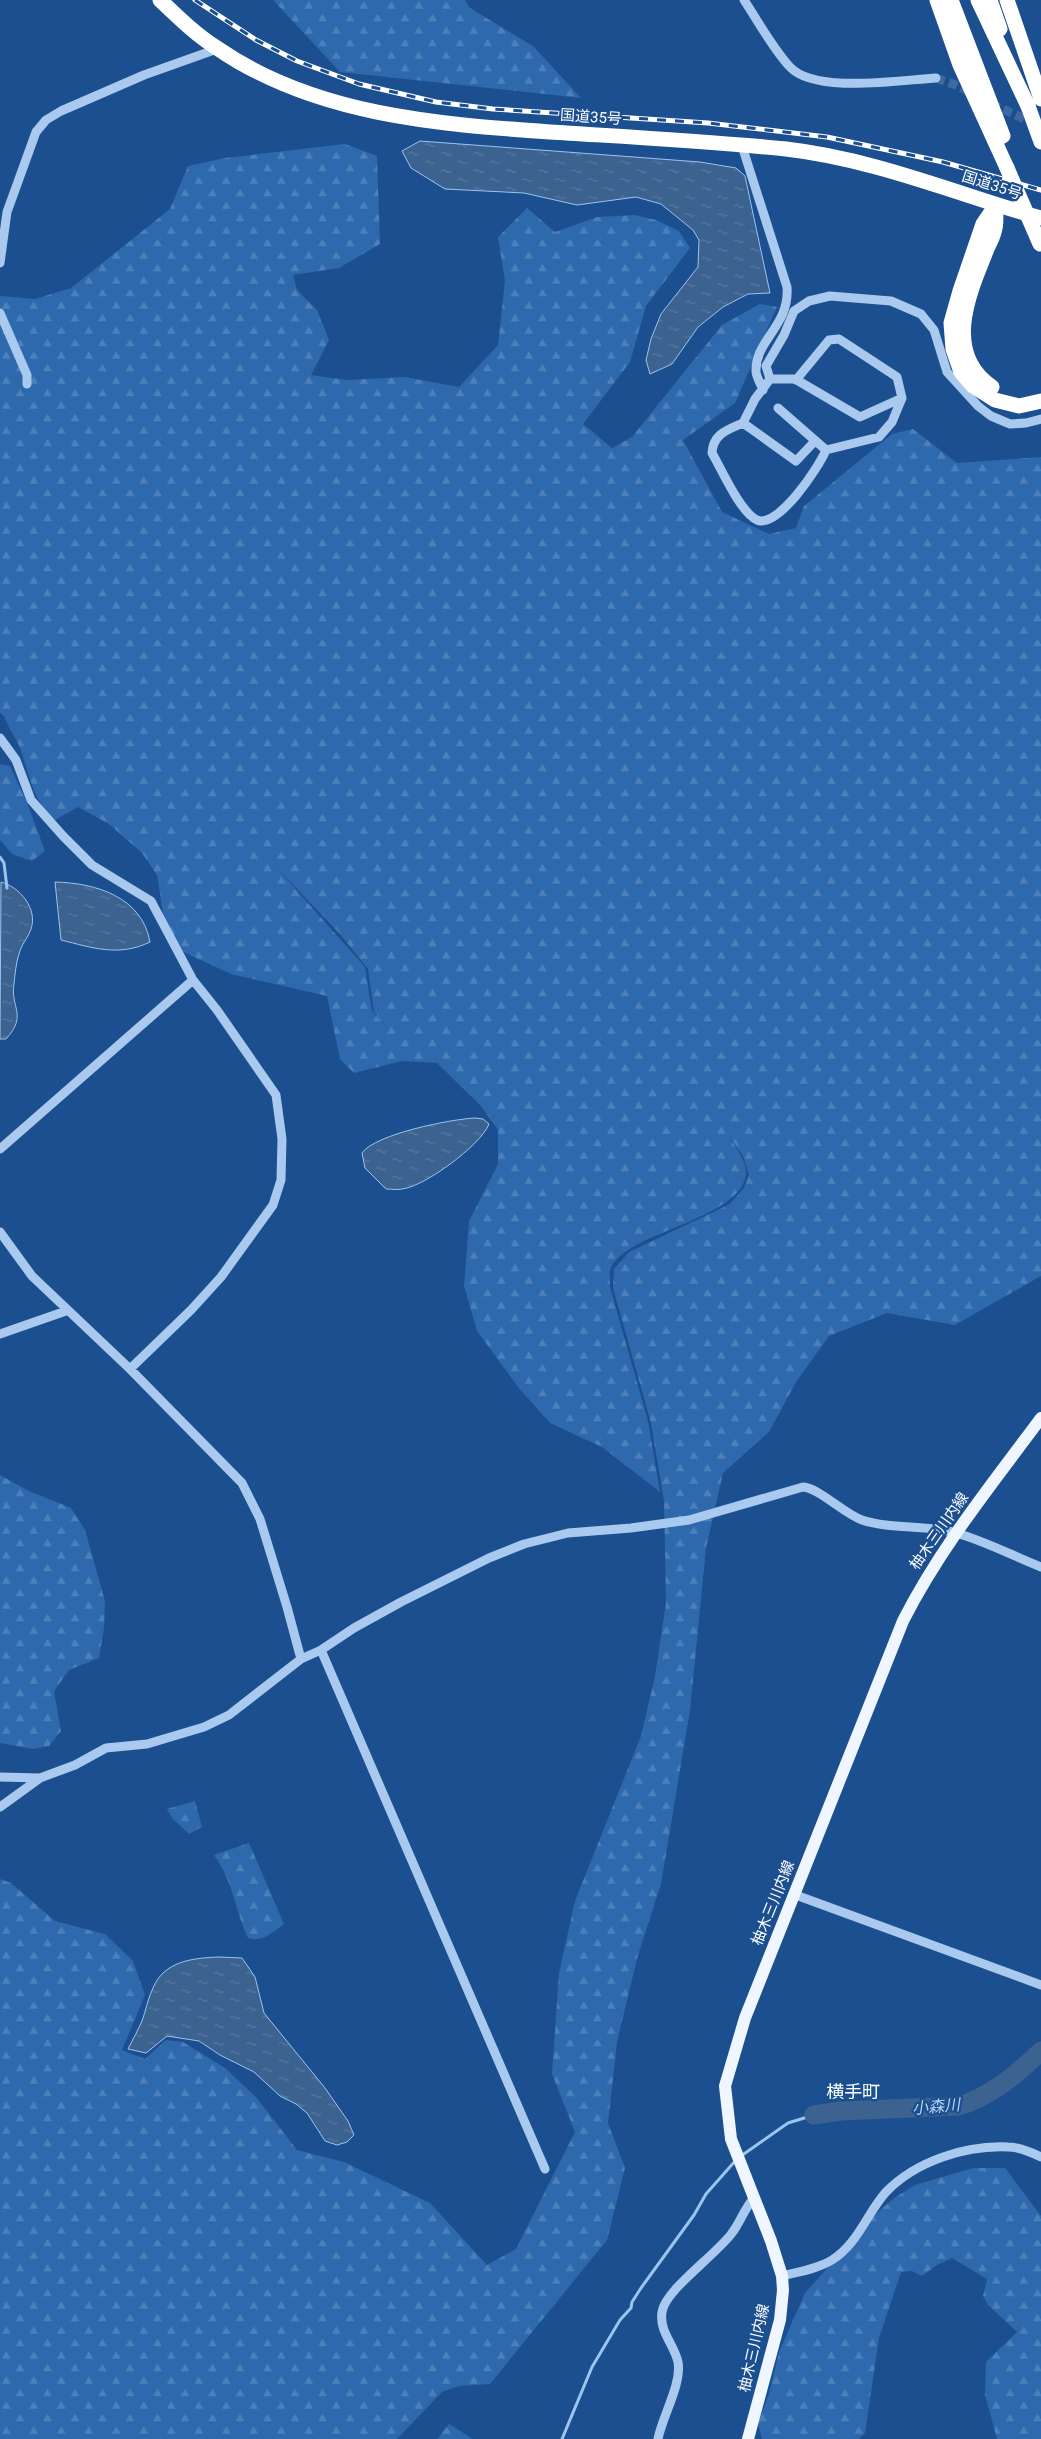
<svg xmlns="http://www.w3.org/2000/svg" width="1041" height="2439" font-family="Roboto,'Noto Sans JP',sans-serif">
<defs>
<pattern id="forest-firs" width="22" height="20" patternUnits="userSpaceOnUse" patternTransform="scale(1.25)"><rect width="22" height="20" fill="#2e69ad"/><path d="M5 1l3.5 6h-7zM16 11l3.5 6h-7z" fill="#4d80b9"/></pattern>
<pattern id="water-ripples" width="26" height="14" patternUnits="userSpaceOnUse" patternTransform="scale(1.25)"><rect width="26" height="14" fill="#3c6290"/><path d="M2 4q2-2 4 0t4 0M15 11q2-2 4 0t4 0" fill="none" stroke="#597aa1"/></pattern>
</defs>
<rect width="100%" height="100%" fill="#1b4f8f"/>
<path fill="url(#forest-firs)" fill-rule="evenodd" d="M273,0H465L470,8L533,46L581,98L340,72Z
M345,144L377,156L380,244L339,268L293,275L297,290L317,310L329,340L311,375L347,380L405,377L459,387L498,345L505,281L498,237L527,208L555,232L597,217L635,215L656,220L679,231L690,248L646,306L630,362L583,424L612,448L632,437L722,325L760,304L777,307L735,403L683,440L722,512L769,534L796,528L804,506L892,434L913,429L957,463L1041,457V1276L955,1325L887,1313L829,1336L796,1382L769,1432L723,1473L706,1548L690,1710L661,1884L638,1955L617,2042L608,2123L625,2168L607,2240L490,2384L459,2386L442,2392L397,2439H0V1879L11,1883L55,1921L105,1934L133,1961L145,1995L122,2050L145,2059L166,2040L183,2042L225,2068L256,2097L297,2150L344,2162L430,2203L487,2265L516,2249L575,2132L552,2074L559,1973L575,1901L641,1736L655,1676L666,1603L664,1501L651,1423L613,1288L614,1269L629,1252L730,1204L744,1188L749,1175L743,1156L729,1136C735,1147 747,1161 746,1174C741,1220 627,1231 611,1268C609,1272 610,1281 610,1287L648,1421L660,1492L602,1447L550,1423L518,1387L477,1331L464,1286L469,1221L498,1164V1130L481,1106L437,1063L402,1061L354,1073L340,1059L327,996L231,974L179,950L164,919L157,875L142,853L109,824L78,807L55,820C33,801 30,777 21,751C17,739 8,728 4,716L0,713V296L35,299L71,288L170,209L188,166L225,158ZM275,866L339,933L368,969L374,1012L391,1032L372,1011L365,967Z
M0,764L10,766L27,803L45,851L32,861L12,854L0,840Z
M0,1475L29,1491L71,1508L85,1530L105,1601L104,1628L99,1658L69,1670L54,1691L61,1731L49,1746L33,1749L0,1743Z
M195,1801L202,1827L189,1834L172,1818L167,1809Z
M249,1843L284,1924C273,1932 262,1943 248,1938C235,1910 233,1881 214,1855Z
M973,2168H1005L1041,2216V2439H997L985,2395L986,2362L1017,2332L988,2305L983,2296L987,2279L952,2258L937,2265L922,2276L912,2271L901,2272L879,2338L865,2433L859,2439H762L758,2423L769,2394L779,2352L805,2293L876,2214L894,2198L915,2185Z
M449,2424L473,2439H437Z"/>
<path fill="url(#water-ripples)" stroke="#9cc4f0" d="M420,141L700,162L736,168L745,176L770,293L748,294L723,307L698,327L672,364L650,374L646,360L651,339L661,314L698,267L699,240L693,230L661,204L636,197L577,205L524,193L445,189L411,168L402,151Z
M1,882C20,887 38,909 31,929C28,938 21,945 19,954C16,963 15,974 14,984C10,1007 28,1015 6,1039H0Z
M55,882C96,883 142,897 150,942C119,957 93,948 61,940Z
M475,1118L483,1119L489,1124C481,1145 424,1187 402,1189C397,1190 391,1189 386,1189L365,1168L362,1153C375,1134 452,1119 475,1118Z
M219,1957L242,1958L255,1977L264,2013L325,2088L348,2121L354,2135L347,2142L337,2145L325,2141L307,2113L296,2104L280,2096L254,2072L220,2055L199,2041L167,2036L146,2053L128,2049C133,2039 138,2030 142,2021C146,2010 148,1998 153,1988C164,1961 193,1958 219,1957Z"/>
<g fill="none" stroke-linecap="round" stroke-linejoin="round">
<path stroke="#9cc4f0" stroke-width="3" d="M0,857L4,863L7,888
M741,2156L788,2123L814,2115
M562,2439L592,2367L620,2320L631,2308L632,2302L641,2288L694,2215L706,2194L736,2160"/>
<path stroke="#3c6290" stroke-width="19" d="M814,2115L841,2111L958,2106C989,2098 1018,2073 1041,2051"/>
<path stroke="#3d69a0" stroke-width="9" stroke-dasharray="9 4.5" stroke-linecap="butt" d="M936,78L959,86L973,94
M991,104L1034,123"/>
<path stroke="#a9c9ee" stroke-width="9" d="M744,0C758,21 773,49 790,67C815,94 900,80 936,78
M742,146L787,287C790,326 755,340 756,371C756,377 761,384 763,390
M0,263L7,212L36,132L46,120L61,111L144,75L217,49
M0,313L27,375V384
M770,379L766,366L784,335L794,311L809,301L830,296L891,301L921,314L934,330L947,372L978,406L991,416L1010,424L1026,423L1041,419
M778,408L826,450L879,437L892,422L902,398L897,377L839,339L829,340L796,380
M743,423L796,461L815,441
M826,450C819,467 778,529 757,520C740,512 722,470 712,453C713,434 727,430 743,423L755,399L770,379H795L860,417L902,398
M0,738L16,760L31,800L63,836L92,865L151,901L193,980L217,1010L276,1095L282,1139L281,1180L273,1205L221,1277L191,1310L130,1369
M0,1149L193,980
M0,1232L32,1276L130,1369L242,1483L260,1519L287,1607L301,1659
M0,1334L66,1311
M321,1650L545,2169
M0,1777L40,1778
M0,1807L40,1778L75,1765L106,1748L147,1744L204,1727L229,1715L301,1659L321,1650L354,1628L401,1602L489,1558L524,1544L568,1533L631,1528L689,1520L803,1487C819,1488 843,1513 862,1520C892,1530 925,1524 956,1533C985,1541 1013,1556 1041,1567
M793,1894L1041,1985
M782,2276C798,2272 817,2269 832,2260C858,2244 867,2213 886,2192C916,2161 966,2145 1008,2147C1019,2147 1031,2152 1041,2157
M658,2439C662,2417 682,2384 678,2362C674,2344 659,2332 662,2312C665,2290 717,2254 732,2233C741,2221 744,2209 754,2198"/>
<path stroke="#f0f6ff" stroke-width="12" d="M748,2439L780,2320L783,2290L782,2276L771,2241L731,2139L725,2086L745,2018L903,1621C940,1548 992,1484 1041,1418"/>
<path stroke="#fff" stroke-width="15" d="M160,0C178,17 196,35 217,48C314,115 436,124 550,132C629,137 708,141 786,149C874,159 957,194 1041,218
M937,0L960,65L1007,168
M951,0L1003,136
M978,0L1028,106
M990,0L1000,29
M1007,0L1041,99
M996,205L983,224L960,291L951,323L953,349L961,372L973,386L995,400L1019,406L1041,401
M992,387C944,354 967,298 985,254C988,245 994,237 995,228C997,221 995,212 996,205"/>
<g stroke="#fff" stroke-width="5">
<path id="rail" d="M195,0L256,40L297,61L359,84L436,102L493,109L708,123L827,137L943,162L1041,190"/>
</g>
<use href="#rail" stroke="#1b4f8f" stroke-width="3" stroke-dasharray="9" stroke-linecap="butt"/>
<path stroke="#fff" stroke-width="15" d="M1028,106L1041,142
M1007,168L1040,244"/>
</g>
<g text-anchor="middle" stroke-width="4.5" stroke-linejoin="round" paint-order="stroke">
<g font-size="15" fill="#fff" stroke="#1b4f8f">
<text transform="translate(591 117) rotate(4)" y="5">国道35号</text>
<text transform="translate(992 185) rotate(18)" y="5">国道35号</text>
<text transform="translate(939 1531) rotate(-55)" y="5">柚木三川内線</text>
<text transform="translate(773 1903) rotate(-68)" y="5">柚木三川内線</text>
<text transform="translate(754 2348) rotate(-77)" y="5">柚木三川内線</text>
</g>
<g font-size="16" font-style="italic" fill="#b5d3f5" stroke="#1b4f8f">
<text transform="translate(936 2106) rotate(-5)" y="6">小森川</text>
</g>
<g font-size="18" fill="#fff" stroke="#1b4f8f">
<text x="853" y="2098">横手町</text>
</g>
</g>
</svg>
